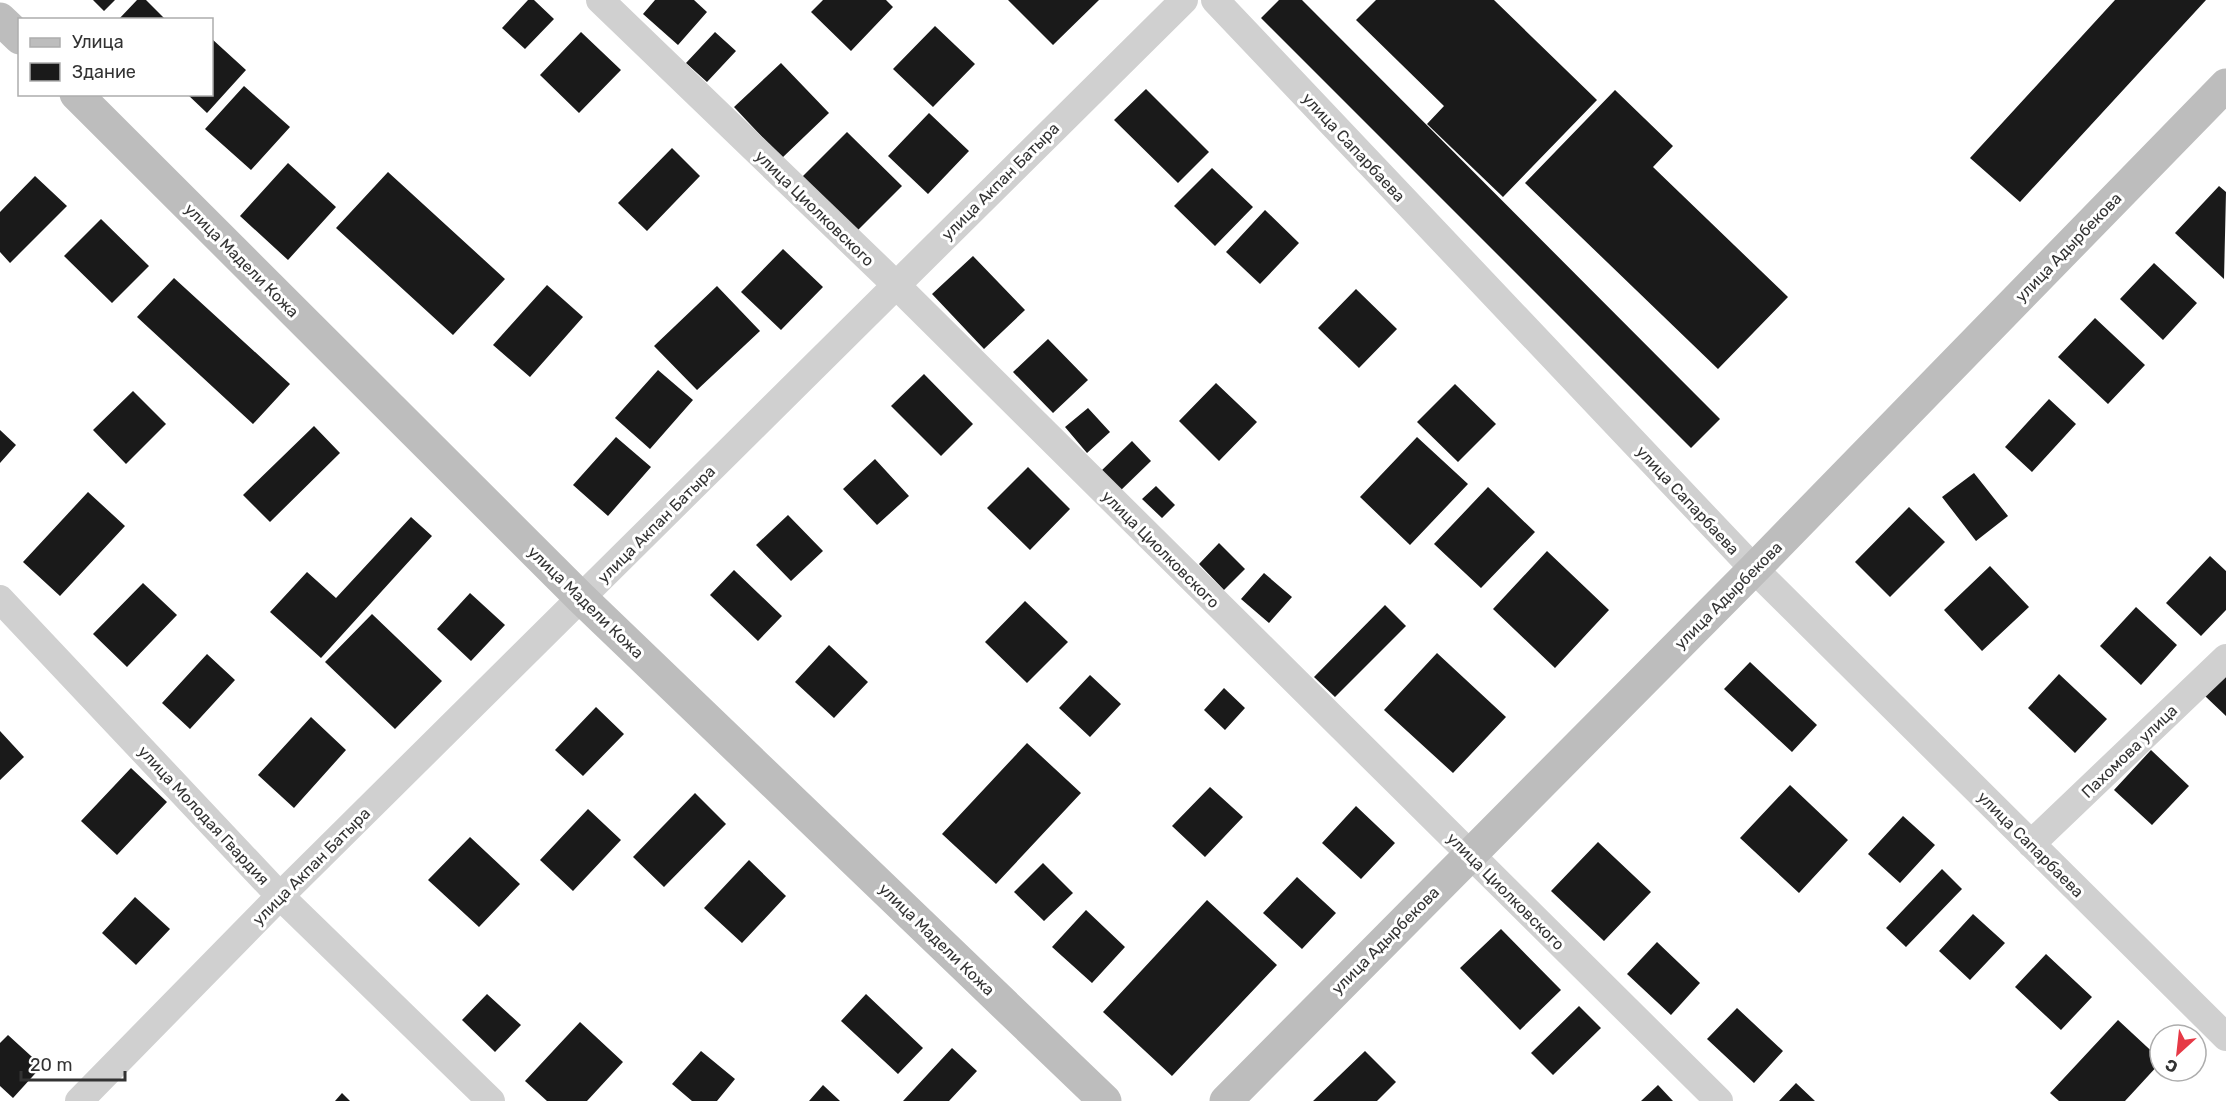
<svg xmlns="http://www.w3.org/2000/svg" width="2226" height="1101" font-family="Rubik,sans-serif">
<rect width="100%" height="100%" fill="#fff"/>
<path fill="#1a1a1a" d="M93,0H115L104,11Z
M137,0H146L166,20H118Z
M528,0H534L554,19L525,49L502,28Z
M655,0H694L707,12L678,45L643,14Z
M823,0H886L893,7L851,51L811,12Z
M1008,0H1099L1053,45Z
M1279,0H1302L1720,419L1691,448L1261,18Z
M1376,0H1494L1597,100L1503,197L1427,124L1444,106L1356,20Z
M2115,0H2206L2020,202L1970,158Z
M935,26L975,64L933,107L893,69Z
M581,32L621,70L579,113L540,75Z
M715,32L736,51L707,82L686,63Z
M212,39L246,70L207,113L187,94H212Z
M781,63L829,113L782,158L734,107Z
M244,86L290,127L251,170L205,129Z
M1146,89L1209,152L1178,183L1114,120Z
M1615,90L1673,146L1653,167L1788,297L1718,369L1525,183Z
M929,113L969,151L928,194L888,156Z
M847,132L902,186L857,231L801,178Z
M672,148L700,176L647,231L618,203Z
M288,163L336,207L288,260L240,216Z
M1212,168L1253,207L1215,246L1174,206Z
M388,172L505,279L453,335L336,228Z
M35,176L67,206L10,263L0,252V212Z
M2219,186L2226,192L2224,279L2175,233Z
M1265,210L1299,243L1260,284L1226,252Z
M101,219L149,266L112,303L64,256Z
M783,249L823,287L781,330L741,292Z
M973,256L1025,310L984,349L932,294Z
M2154,263L2197,303L2163,340L2120,299Z
M174,278L290,384L253,424L137,317Z
M547,285L583,317L530,377L493,345Z
M717,286L760,331L697,390L654,346Z
M1356,289L1397,329L1359,368L1318,328Z
M2095,318L2145,365L2108,404L2058,357Z
M1048,339L1088,380L1053,413L1013,372Z
M658,370L693,400L650,449L615,418Z
M924,374L973,424L941,456L891,406Z
M1216,383L1257,422L1219,461L1179,421Z
M1455,384L1496,424L1458,462L1417,422Z
M133,391L166,424L126,464L93,430Z
M2049,399L2076,424L2032,472L2005,447Z
M1088,408L1110,432L1087,453L1065,427Z
M314,426L340,453L270,522L243,495Z
M0,430L16,445L0,463Z
M616,437L651,467L608,516L573,485Z
M1417,437L1468,484L1410,545L1360,497Z
M1132,441L1151,461L1118,493L1099,473Z
M875,459L909,496L877,525L843,489Z
M1028,467L1070,509L1030,550L987,508Z
M1974,473L2008,516L1976,541L1942,497Z
M1156,486L1175,505L1162,518L1142,499Z
M1488,487L1535,532L1481,588L1434,544Z
M88,492L125,526L60,596L23,562Z
M1909,507L1945,542L1890,597L1855,562Z
M788,515L823,551L791,581L756,545Z
M411,517L432,536L321,658L270,612L307,572L336,598Z
M1219,543L1245,569L1224,590L1199,564Z
M1547,551L1609,610L1555,668L1493,609Z
M2210,556L2226,571V610L2201,636L2166,603Z
M1990,566L2029,607L1982,651L1944,610Z
M734,570L782,616L758,641L710,595Z
M1264,573L1292,597L1269,623L1241,599Z
M143,583L177,615L127,667L93,634Z
M470,593L505,625L471,661L437,629Z
M1025,601L1068,642L1027,683L985,642Z
M1385,605L1406,626L1335,697L1314,677Z
M2136,607L2177,645L2141,685L2100,646Z
M372,614L442,681L395,729L325,662Z
M829,645L868,682L834,718L795,682Z
M1437,653L1506,717L1453,773L1384,710Z
M207,654L235,680L190,729L162,703Z
M1750,662L1817,725L1792,752L1724,689Z
M2226,673V716L2205,696Z
M2059,674L2107,719L2075,753L2028,708Z
M1090,675L1121,704L1090,737L1059,708Z
M1224,688L1245,708L1225,730L1204,710Z
M596,707L624,734L583,776L555,750Z
M311,717L346,750L294,808L258,775Z
M0,731L24,757L0,780Z
M1027,743L1081,793L996,884L942,834Z
M2151,750L2189,786L2152,825L2114,790Z
M131,768L167,802L117,855L81,821Z
M1790,785L1848,840L1799,893L1740,838Z
M1210,787L1243,817L1205,857L1172,826Z
M695,793L726,824L664,887L633,857Z
M1356,806L1395,843L1361,879L1322,843Z
M588,809L621,840L573,891L540,860Z
M1903,816L1935,845L1900,883L1868,854Z
M470,837L520,884L479,927L428,880Z
M1598,842L1651,892L1604,941L1551,891Z
M749,860L786,896L742,943L704,908Z
M1043,863L1073,893L1044,921L1014,892Z
M1942,869L1962,889L1906,947L1886,928Z
M1297,877L1336,913L1302,949L1263,913Z
M135,897L170,929L136,965L102,933Z
M1207,900L1277,965L1172,1076L1103,1012Z
M1086,910L1125,947L1092,983L1052,947Z
M1973,914L2005,943L1970,980L1939,951Z
M1501,929L1561,990L1520,1030L1460,968Z
M1657,942L1700,983L1671,1015L1627,974Z
M2046,954L2092,997L2061,1030L2015,987Z
M487,994L521,1025L495,1052L462,1020Z
M866,994L923,1048L898,1074L841,1021Z
M1579,1006L1601,1028L1553,1075L1531,1053Z
M1737,1008L1783,1051L1754,1083L1707,1039Z
M2118,1020L2160,1059V1063L2125,1101H2059L2050,1093Z
M580,1022L623,1062L587,1101H547L525,1081Z
M8,1035L42,1066L13,1098L0,1086V1043Z
M952,1048L977,1071L949,1101H903Z
M701,1051L735,1079L717,1101H692L672,1084Z
M1365,1051L1396,1082L1377,1101H1313Z
M1796,1083L1815,1101H1779Z
M823,1085L840,1101H809Z
M1658,1085L1673,1101H1641Z
M342,1093L350,1101H335Z"/>
<g fill="none" stroke-linecap="round" stroke-linejoin="round">
<path stroke="#d0d0d0" stroke-width="28" d="M600,0L895,284L1719,1101
M1215,0L1754,569L2226,1037
M0,599L280,896L491,1101
M2031,844L2226,658
M79,1101L280,896L1184,0"/>
<path stroke="#bdbdbd" stroke-width="33" d="M0,19L20,38
M76,94L581,598L1105,1101
M1226,1101L1754,569L2226,85"/>
</g>
<g text-anchor="middle" stroke-width="6" stroke-linejoin="round" paint-order="stroke">
<g font-size="16" fill="#333" stroke="#fff">
<text transform="translate(1354 147) rotate(47)" y="6">улица Сапарбаева</text>
<text transform="translate(1000 181) rotate(-45)" y="6">улица Акпан Батыра</text>
<text transform="translate(815 208) rotate(44)" y="6">улица Циолковского</text>
<text transform="translate(2068 247) rotate(-46)" y="6">улица Адырбекова</text>
<text transform="translate(242 260) rotate(45)" y="6">улица Мадели Кожа</text>
<text transform="translate(1688 500) rotate(47)" y="6">улица Сапарбаева</text>
<text transform="translate(656 524) rotate(-45)" y="6">улица Акпан Батыра</text>
<text transform="translate(1161 549) rotate(45)" y="6">улица Циолковского</text>
<text transform="translate(1728 595) rotate(-45)" y="6">улица Адырбекова</text>
<text transform="translate(586 602) rotate(44)" y="6">улица Мадели Кожа</text>
<text transform="translate(2129 751) rotate(-44)" y="6">Пахомова улица</text>
<text transform="translate(204 815) rotate(47)" y="6">улица Молодая Гвардия</text>
<text transform="translate(2031 844) rotate(45)" y="6">улица Сапарбаева</text>
<text transform="translate(311 866) rotate(-45)" y="6">улица Акпан Батыра</text>
<text transform="translate(1506 891) rotate(45)" y="6">улица Циолковского</text>
<text transform="translate(937 939) rotate(44)" y="6">улица Мадели Кожа</text>
<text transform="translate(1385 940) rotate(-45)" y="6">улица Адырбекова</text>
</g>
</g>
<rect x="18" y="18" width="195" height="78" fill="#ffffff" stroke="#adadad" stroke-width="1.5"/>
<rect x="30" y="38" width="30" height="9" fill="#bdbdbd" stroke="#adadad" stroke-width="1.5"/>
<text x="72" y="48" font-size="18" fill="#333333">Улица</text>
<rect x="30" y="63" width="30" height="18" fill="#1a1a1a" stroke="#adadad" stroke-width="1.5"/>
<text x="72" y="78" font-size="18" fill="#333333">Здание</text>
<g transform="translate(2178 1053) rotate(207)"><circle r="28" fill="#ffffff" stroke="#adadad" stroke-width="1.5"/>
<path d="M0-4.5L10 22L0 15L-10 22Z" fill="#e63946"/>
<text y="-9" font-size="16" font-weight="bold" text-anchor="middle" fill="#333333">С</text>
</g>
<path d="M21 1071v9h104v-9" fill="none" stroke="#333333" stroke-width="3"/>
<text x="30" y="1071" font-size="18" fill="#333333" stroke="#ffffff" stroke-width="4.5" paint-order="stroke">20 m</text>
</svg>
